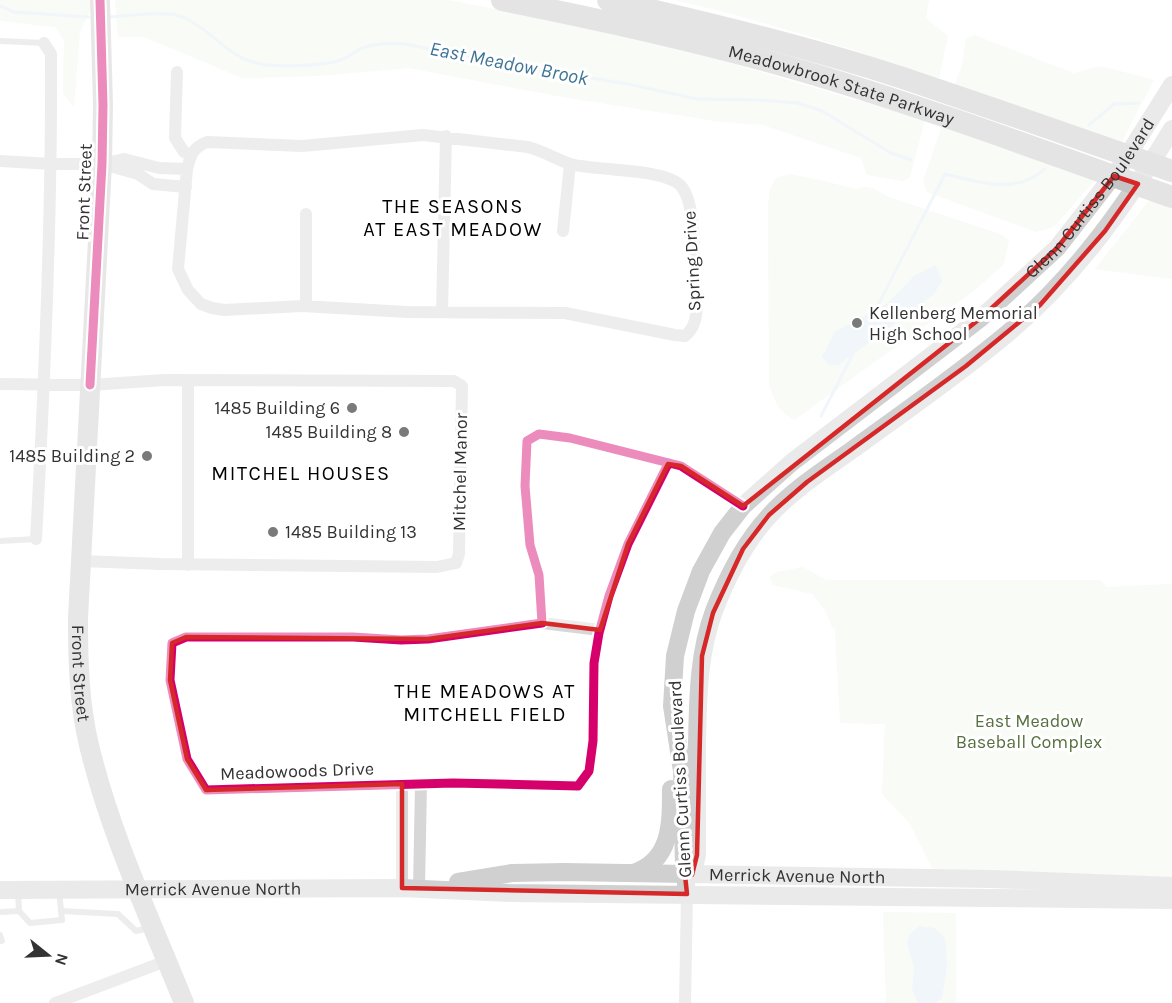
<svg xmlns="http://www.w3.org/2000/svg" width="1172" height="1003" font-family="Karla,sans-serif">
<rect width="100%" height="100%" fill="#fff"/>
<path fill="#f1f5ed" d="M0,0H90L91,8L80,32L74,107L63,93L64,41L55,27L0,21Z
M115,0H448L588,27L709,57L925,120L910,177L903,181L867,175L861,158L763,125L715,121L562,97L408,68L319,76L242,78L144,37H118Z
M675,0H929L926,18L948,36L939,78C851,49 765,21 675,0Z
M974,35L1074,73L1101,66L1154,80L1121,143L954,87L962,65L966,39Z
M942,125L1094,181L1054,227L1036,232L927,192L923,181Z
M790,174L820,180L855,189L865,187L873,188L889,197L1000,234L1009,240L1004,264L975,290L794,420C778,411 775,401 769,385L768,205L770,190L776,178Z
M1150,199L1172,206V279L1095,269Z
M803,567L826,580H1100L1107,587L1172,584V877L934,872L910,824L882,794L885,724L840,723L835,630L832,627L825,610L812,594L773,585L770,577L776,572Z
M883,912L956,913V1003H886Z"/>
<path fill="#ddebf3" d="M935,265L942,281L933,295L838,365H829L822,357L835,332L888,303L914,276Z
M920,926L934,928L945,938L947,966L942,998L935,1003H918L912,989L914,967L907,943L910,934Z"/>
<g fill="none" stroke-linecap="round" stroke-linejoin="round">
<path stroke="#ddebf3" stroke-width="3" d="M0,6L14,12L89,17
M109,17C130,16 164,10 183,17C212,30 229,59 261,64C277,67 325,66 340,60C347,58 353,53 360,49C375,43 389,43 405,44L524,67L628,84L697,99L758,100L798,103L822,111L891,153L911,160
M1089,125L1114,104L1139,103
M874,313L945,174C978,182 1017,195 1045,169
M821,416L855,350"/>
<path stroke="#d7d7d7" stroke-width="6" d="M0,41L44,43
M0,541L36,539
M18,891L19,911L30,923L62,920L59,890
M61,911L118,914L136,931L149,928
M2,912L19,911
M0,935L2,941H0"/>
<path stroke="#d7d7d7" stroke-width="12" d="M177,72L175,138L184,152L191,155
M423,135L528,147C543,151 556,159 570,164C596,171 665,168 681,186C696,203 693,253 695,276C696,295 702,323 685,336L675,335L565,313L407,312L302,306L224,310L212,308L201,304L188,290L178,269L187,169C191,155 192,148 207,142L302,146Z
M0,161L52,164H102L124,159L159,168L187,169
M103,164L138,174L153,184L186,187
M306,214V306
M563,231L570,164
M442,312L446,136
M0,384L90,385L164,380L454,381L462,386L459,554L456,563L437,567L160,564L81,561
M668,464L628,544L609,596L599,633L594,663L593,741L589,771L578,786L453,783L206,790L187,759L170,680L172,643L186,637H353L401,640L428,639L542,623L539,575L530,545L525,486L527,441L539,434L570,438L681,466L743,506
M36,539C45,377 52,216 51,54L44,43
M188,565V380
M542,623L600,630
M402,784V888
M419,888L421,784
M55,1003L166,961
M685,1003L687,894"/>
<g stroke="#d0d0d0" stroke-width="18">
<path d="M693,872L697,855C697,818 697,781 697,744C698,699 698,654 714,611C727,577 744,543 769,516C792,490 824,470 852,450C904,412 958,375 1008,333C1076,276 1126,205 1172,129"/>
<path d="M633,873C672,861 671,822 671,789"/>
<path id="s1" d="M458,882L512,873L564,872L989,879L1172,886"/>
<path id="s2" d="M0,890L402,888L509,893L1172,900"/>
<path id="s3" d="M687,894L684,865L682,771L672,706L675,656L686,611L701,571L722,533L743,506L791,463L982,317L1057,248L1121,166L1172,85"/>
</g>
<path stroke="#cacaca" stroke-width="20" id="s4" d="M100,0L103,105L102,164L78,618C78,660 79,704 89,745C110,834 150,918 184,1003"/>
<g stroke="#c4c4c4" stroke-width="22">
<path id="s5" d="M502,0C608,21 713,44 816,75C936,111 1054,155 1172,197"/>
<path d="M608,0C708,23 808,47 906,79C995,109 1083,140 1172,171"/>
</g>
<g stroke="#fff" stroke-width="13">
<path id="cycleway" d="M90,385L102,164L103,105L100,0
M668,464L628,544L609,596L599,633L594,663L593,741L589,771L578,786L453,783L206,790L187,759L170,680L172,643L186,637H353L401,640L428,639L542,623L539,575L530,545L525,486L527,441L539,434L570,438L681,466L743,506"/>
</g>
<use href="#cycleway" stroke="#d6006c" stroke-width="9"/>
</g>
<path d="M0 0H1172V1003H0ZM1114,176L1138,184L1105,231L1040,305L966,366L807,482L769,515L743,549L713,613L702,656L697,855L692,875H685L687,894L402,888V784L206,790L187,759L170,680L172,643L186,637L428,639L542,623L600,630L628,544L668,464L681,466L743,506L982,317L1057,248Z" fill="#fff" fill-opacity=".55" fill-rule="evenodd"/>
<path fill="none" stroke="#d62828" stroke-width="4.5" stroke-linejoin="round" d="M1114,176L1138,184L1105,231L1040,305L966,366L807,482L769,515L743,549L713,613L702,656L697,855L692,875H685L687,894L402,888V784L206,790L187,759L170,680L172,643L186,637L428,639L542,623L600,630L628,544L668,464L681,466L743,506L982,317L1057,248Z"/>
<g fill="#7a7a7a" stroke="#fff" stroke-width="2">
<circle cx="857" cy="323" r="6"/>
<circle cx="352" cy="408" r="6"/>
<circle cx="404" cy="432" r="6"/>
<circle cx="147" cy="456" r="6"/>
<circle cx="273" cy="532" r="6"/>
</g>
<g text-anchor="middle" stroke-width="6" stroke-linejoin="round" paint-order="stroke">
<g font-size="18" fill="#333" stroke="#fff">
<text dy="6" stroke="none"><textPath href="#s5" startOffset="350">Meadowbrook State Parkway</textPath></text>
<text transform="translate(84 192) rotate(-88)" y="6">Front Street</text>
<text dy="6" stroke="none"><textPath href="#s3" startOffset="872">Glenn Curtiss Boulevard</textPath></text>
<text transform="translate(692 261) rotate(-93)" y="6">Spring Drive</text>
<text transform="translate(460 472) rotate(-89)" y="6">Mitchel Manor</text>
<text dy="6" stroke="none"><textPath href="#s4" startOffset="674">Front Street</textPath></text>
<text transform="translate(297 771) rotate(-2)" y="6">Meadowoods Drive</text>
<text transform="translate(680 779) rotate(-93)" y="6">Glenn Curtiss Boulevard</text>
<text dy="6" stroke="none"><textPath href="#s1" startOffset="340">Merrick Avenue North</textPath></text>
<text dy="6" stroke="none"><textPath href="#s2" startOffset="213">Merrick Avenue North</textPath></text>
</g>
<g font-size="18" fill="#333" stroke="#fff" text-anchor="end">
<text x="869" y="319" text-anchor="start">Kellenberg Memorial<tspan x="869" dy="21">High School</tspan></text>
<text x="340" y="414">1485 Building 6</text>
<text x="392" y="438">1485 Building 8</text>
<text x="135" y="462">1485 Building 2</text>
<text x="285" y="538" text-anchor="start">1485 Building 13</text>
</g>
<g font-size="18" fill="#56703f" stroke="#fff">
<text x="1029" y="727">East Meadow<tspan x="1029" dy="21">Baseball Complex</tspan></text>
</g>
<g font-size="20" font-style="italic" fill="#3f7597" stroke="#fff">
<text transform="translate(509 63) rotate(11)" y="7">East Meadow Brook</text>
</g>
<g font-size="20" letter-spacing="1.5" fill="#000" stroke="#fff">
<text x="453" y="213">THE SEASONS<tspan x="453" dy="23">AT EAST MEADOW</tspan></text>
<text x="301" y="480">MITCHEL HOUSES</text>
<text x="485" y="698">THE MEADOWS AT<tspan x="485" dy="23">MITCHELL FIELD</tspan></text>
</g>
</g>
<g transform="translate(48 955) rotate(108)" stroke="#ffffff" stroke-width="4.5" paint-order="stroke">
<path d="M0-4.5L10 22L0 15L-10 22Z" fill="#333333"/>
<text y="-9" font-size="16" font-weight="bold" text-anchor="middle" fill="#333333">N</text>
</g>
</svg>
